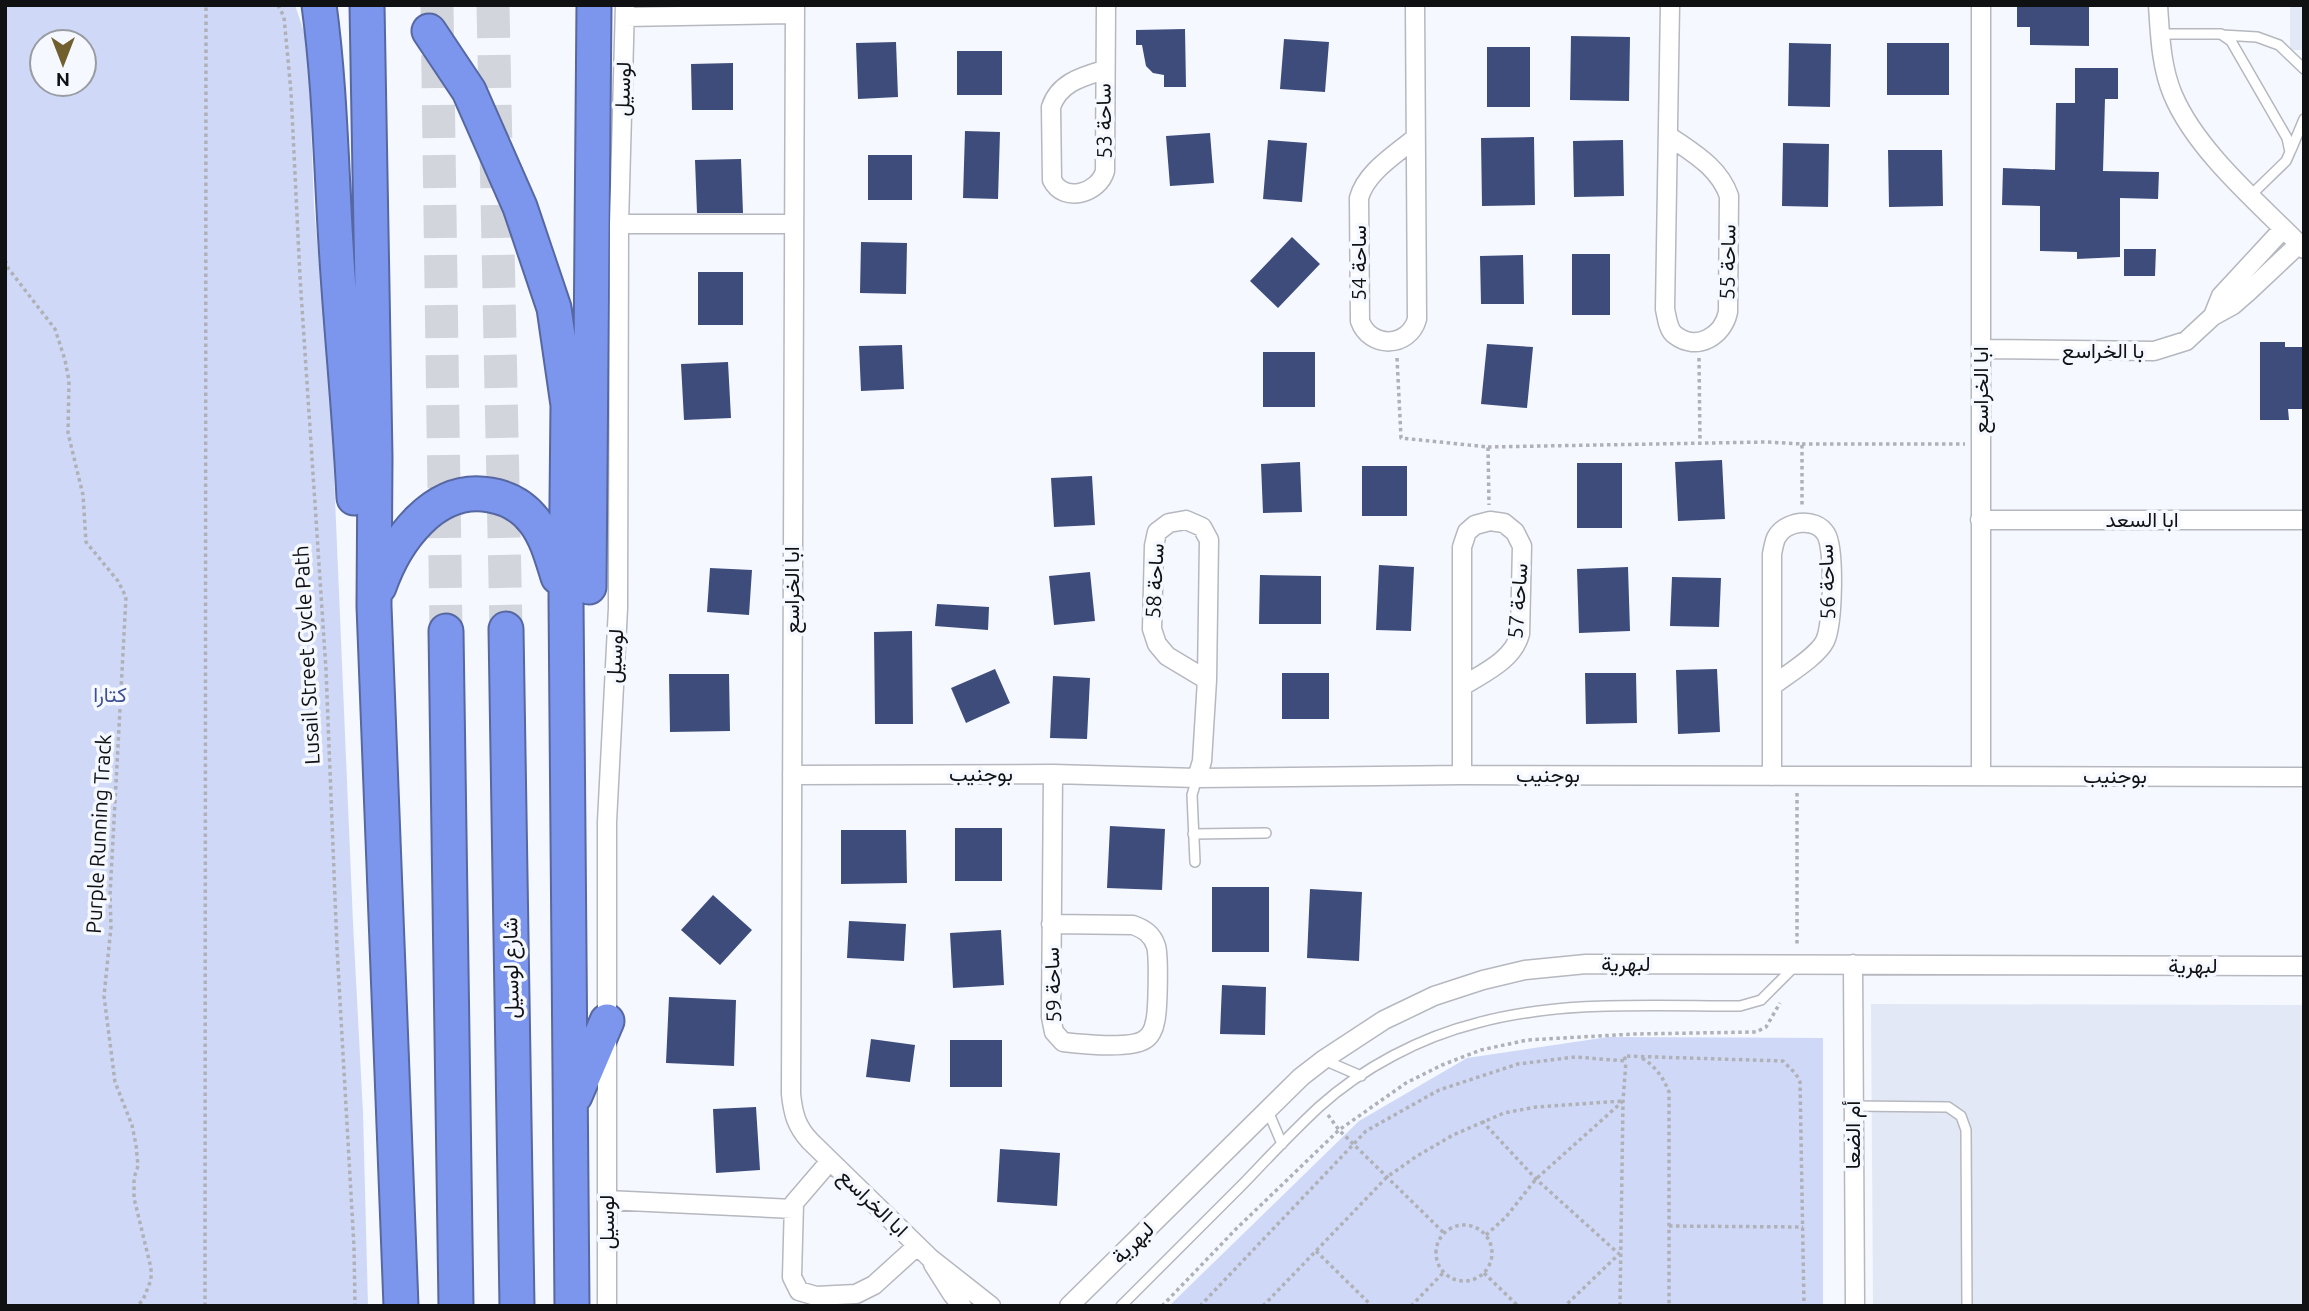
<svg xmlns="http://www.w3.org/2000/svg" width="2309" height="1311" font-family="Ubuntu,Vazirmatn,sans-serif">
<rect width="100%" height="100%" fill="#f5f8ff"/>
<path fill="#e3e8f6" d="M2290,5H2304V50H2290Z
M1871,1004L2304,1005V1306H1873Z"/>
<path fill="#cfd9f7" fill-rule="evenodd" d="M5,5H295L308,44L314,206L331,404L353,923L363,1113L368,1306H5ZM42,42H84V84H42Z
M1608,1037L1823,1038V1306H1169L1359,1121L1467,1058Z"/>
<path fill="#3e4c7c" d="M2017,5H2089V46L2030,45V27H2017Z
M1185,29L1186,87H1164V75L1153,73L1146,66L1142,45H1136V30Z
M1571,36L1630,37L1629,101L1570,100Z
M1284,39L1329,42L1325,92L1280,89Z
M896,42L898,97L858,99L856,43Z
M1789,43L1831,44L1830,107L1788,106Z
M1887,43H1949V95H1887Z
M1487,47H1530V107H1487Z
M957,51H1002V95H957Z
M733,63V110H692L691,64Z
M2075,68H2118V99H2105L2103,171L2159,172L2158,199L2120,198V257L2077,259V252L2040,251V206L2002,205L2003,168L2055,170L2056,103H2075Z
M965,131L1000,132L998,199L963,198Z
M1210,133L1214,183L1170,186L1166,136Z
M1534,137L1535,205L1482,206L1481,138Z
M1268,140L1307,143L1302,202L1263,199Z
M1623,140L1624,196L1574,197L1573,141Z
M1783,143L1829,144L1828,207L1782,206Z
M1888,150H1942L1943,206L1889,207Z
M868,155H912V200H868Z
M741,159L743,213H697L695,160Z
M1292,237L1320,264L1278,308L1250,281Z
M861,242L907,243L906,294L860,293Z
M2124,249H2156L2155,276H2124Z
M1572,254H1610V315H1572Z
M1523,255L1524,304H1481L1480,256Z
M698,272H743V325H698Z
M2260,342H2285V347H2304V409H2288L2289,420H2260Z
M1487,344L1533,347L1527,408L1481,404Z
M902,345L904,389L861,391L859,346Z
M1263,352H1315V407H1263Z
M728,362L731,418L684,420L681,364Z
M1722,460L1725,519L1678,521L1675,462Z
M1300,462L1302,512L1263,513L1261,464Z
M1577,463H1622V528H1577Z
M1362,466H1407V516H1362Z
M1092,476L1095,525L1054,527L1051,478Z
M1379,565L1414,567L1411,631L1376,630Z
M1628,567L1630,631L1579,633L1577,569Z
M710,568L752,570L749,615L707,612Z
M1090,572L1095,621L1054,625L1049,576Z
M1260,575L1321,576V624H1259Z
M1672,577L1721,578L1719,627L1670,626Z
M937,604L989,607L988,630L935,626Z
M912,631L913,724H875L874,632Z
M995,669L1010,703L966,723L951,688Z
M1717,669L1720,732L1678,734L1676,670Z
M1282,673H1329V719H1282Z
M1585,673H1636L1637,723L1586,724Z
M669,674H729L730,731L670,732Z
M1053,676L1090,678L1087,739L1050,738Z
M1110,826L1165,829L1162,890L1107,888Z
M955,828H1002V881H955Z
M841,830H906L907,883L841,884Z
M1212,887H1269V952H1212Z
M1310,889L1362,892L1359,961L1307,958Z
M713,895L752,930L720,965L681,930Z
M849,921L906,924L904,961L847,958Z
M1001,930L1004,985L953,988L950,933Z
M1222,985L1266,987L1265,1035L1220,1034Z
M669,997L736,1000L734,1066L666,1063Z
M871,1039L915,1045L910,1082L866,1077Z
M950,1040H1002V1087H950Z
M756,1107L760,1170L716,1173L713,1109Z
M1000,1149L1060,1153L1057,1206L997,1202Z"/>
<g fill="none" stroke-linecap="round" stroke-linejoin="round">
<path stroke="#d3d5dc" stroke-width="33" stroke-dasharray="33 17" stroke-linecap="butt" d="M437,5L446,631
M493,5L506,629"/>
<g stroke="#b6b8bf" stroke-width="12">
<path id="lane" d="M2160,34H2221L2231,41L2287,138L2290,152L2286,161L2250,196
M2222,35L2257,37L2279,45L2304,69
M2291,150L2304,119
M1193,834L1266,833
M1195,862L1192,795L1197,778
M1324,1060L1361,1076
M1853,1106L1948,1107L1961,1116L1966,1130L1967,1306
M1268,1111L1282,1144
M1121,1306C1161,1266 1201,1226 1241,1186C1267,1159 1292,1132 1319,1107C1362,1068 1421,1037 1477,1023C1561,1000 1654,1006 1740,1006L1761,1000L1796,965"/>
</g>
<g stroke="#b6b8bf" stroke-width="21">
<path id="street" d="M795,5L791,1094C793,1113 796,1126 810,1141L930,1258L991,1306
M1981,5V775
M2158,5C2160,35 2161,67 2173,95C2197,152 2261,205 2304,249
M625,17L794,14
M1104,70C1081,77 1059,83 1051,107L1052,180C1064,204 1099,193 1105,171L1106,5
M1669,136C1693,153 1719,167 1729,196L1728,312C1723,336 1697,352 1675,335C1668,330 1667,318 1665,309L1670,5
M1415,138C1395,155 1366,172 1359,198L1360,321C1370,349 1409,348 1417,319L1415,5
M619,224H793
M2213,316L2221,296L2283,229
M1982,349L2154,351L2186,341L2213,316L2233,305L2249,291L2299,244
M1980,520H2304
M1772,686C1786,675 1817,657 1825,641C1833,625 1835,549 1826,534C1815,516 1785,521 1776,538C1774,543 1773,549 1772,554V776
M792,775L1053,774L1197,778L1462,775L2304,777
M1462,775V547L1467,532L1475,525L1490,521L1504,523L1515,532L1522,546L1520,634C1513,660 1485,672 1463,686
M1197,778L1202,761L1207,680L1209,540L1202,527L1186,520L1169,523L1157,532L1154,546L1152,629L1157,644L1167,656L1207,680
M1051,924L1133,925C1144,929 1152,934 1156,946C1159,956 1158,1012 1155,1022C1154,1029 1150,1037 1144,1040C1130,1049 1080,1044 1063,1042L1054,1032L1051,1017L1053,774
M1853,964L1855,1306
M830,1161L794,1203L792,1277L799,1291L816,1296L856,1294L874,1285L917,1246
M607,1200L793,1209
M933,1264L952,1294L962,1306
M607,1306V822L618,608L619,224L625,5
M1069,1306L1301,1077L1323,1060L1384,1020L1434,996L1483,980L1525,970L1586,964L2304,966"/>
</g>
<g stroke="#5667a1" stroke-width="37">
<path id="highway" d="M319,5C330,85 331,164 336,244C341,329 350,413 354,498
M367,5L375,457L374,606L401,1306
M429,31L469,91L520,207L554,308L568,405L566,600L572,1306
M379,587C395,541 434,485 490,495C508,498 524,507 535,522C547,538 552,558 558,577
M589,587L594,5
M506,629L517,1306
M446,631L456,1306
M575,1096L607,1021"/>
</g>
<path stroke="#afb1b7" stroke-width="3.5" stroke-dasharray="3.5 3.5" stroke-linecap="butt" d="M278,5L284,17L291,92L300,277L326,670L337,948L354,1247L355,1306
M5,260L8,268L55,329L65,360L69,381L68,433L83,495L86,542L118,581L126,597L110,895L111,927L104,996L115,1082L132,1125L136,1145L138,1166L134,1178V1198L151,1268V1280L143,1300L137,1306
M1397,358L1401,438L1488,447L1489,505
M1699,358L1700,443
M1802,444H1965
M1488,447L1767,442L1802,444V506
M1797,793V946
M1642,1058C1656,1067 1663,1077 1669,1092V1306
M1328,1115L1339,1130L1444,1233
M1482,1121L1536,1179L1619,1254L1565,1306
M1436 1253a28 28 0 1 1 56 0a28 28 0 1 1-56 0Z
M1669,1226L1803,1227
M1486,1235L1506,1217L1536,1179L1622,1102
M1316,1251L1372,1306
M1484,1273L1518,1306
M205,1306L206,5
M1162,1306L1236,1229L1339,1130L1406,1083L1442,1065L1481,1050L1527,1040L1634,1034L1756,1032L1766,1027L1780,1003
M1200,1306L1366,1131L1439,1090L1518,1064L1575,1057L1626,1061L1624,1056L1783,1061L1796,1074L1800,1082L1804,1306
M1263,1306L1387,1177L1417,1156L1453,1135L1504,1113L1536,1107L1623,1101
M1411,1306L1443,1273
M1620,1306L1623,1101L1626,1061"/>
<use href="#lane" stroke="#fff" stroke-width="9"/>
<use href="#street" stroke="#fff" stroke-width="18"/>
<use href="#highway" stroke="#7c96ee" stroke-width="33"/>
</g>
<g text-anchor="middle" stroke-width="7" stroke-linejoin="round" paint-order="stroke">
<g font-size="21" fill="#101113" stroke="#f5f8ff">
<text transform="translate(623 89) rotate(-88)" y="7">لوسيل</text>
<text transform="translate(1104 121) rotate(-91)" y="7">ساحة 53</text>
<text transform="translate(1728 262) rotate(-89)" y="7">ساحة 55</text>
<text transform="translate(1359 263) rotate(-90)" y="7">ساحة 54</text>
<text x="2103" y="358">با الخراسع</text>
<text transform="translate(1981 390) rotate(-90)" y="7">ابا الخراسع</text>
<text x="2142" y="527">ابا السعد</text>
<text transform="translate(1155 581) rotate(-87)" y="7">ساحة 58</text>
<text transform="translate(1827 582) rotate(-92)" y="7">ساحة 56</text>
<text transform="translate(792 590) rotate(-90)" y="7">ابا الخراسع</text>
<text transform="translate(1518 601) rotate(-86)" y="7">ساحة 57</text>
<text transform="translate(307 655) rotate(-93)" y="7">Lusail Street Cycle Path</text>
<text transform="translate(615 656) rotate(-87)" y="7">لوسيل</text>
<text x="981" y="781">بوجنيب</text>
<text x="1548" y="782">بوجنيب</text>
<text x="2115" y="783">بوجنيب</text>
<text transform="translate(99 834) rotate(-87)" y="7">Purple Running Track</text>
<text x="1626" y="971">لبهرية</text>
<text x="2193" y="973">لبهرية</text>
<text transform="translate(511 968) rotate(-91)" y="7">شارع لوسيل</text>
<text transform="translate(1053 985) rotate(-92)" y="7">ساحة 59</text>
<text transform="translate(1853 1135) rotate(-90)" y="7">أم الضعا</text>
<text transform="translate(873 1203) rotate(44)" y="7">ابا الخراسع</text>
<text transform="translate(607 1222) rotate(-90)" y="7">لوسيل</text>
<text transform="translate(1133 1243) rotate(-44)" y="7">لبهرية</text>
</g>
<g font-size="21" fill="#3e5094" stroke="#f5f8ff">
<text x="110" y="702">كتارا</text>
</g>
</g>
<rect width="2309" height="1311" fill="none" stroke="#101113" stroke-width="14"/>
<g transform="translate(63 63) rotate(180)"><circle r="33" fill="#f5f8ff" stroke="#999ca1" stroke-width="2"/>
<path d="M0-5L12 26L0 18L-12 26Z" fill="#715f2e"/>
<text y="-10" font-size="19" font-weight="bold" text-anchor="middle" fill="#101113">N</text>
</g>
</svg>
